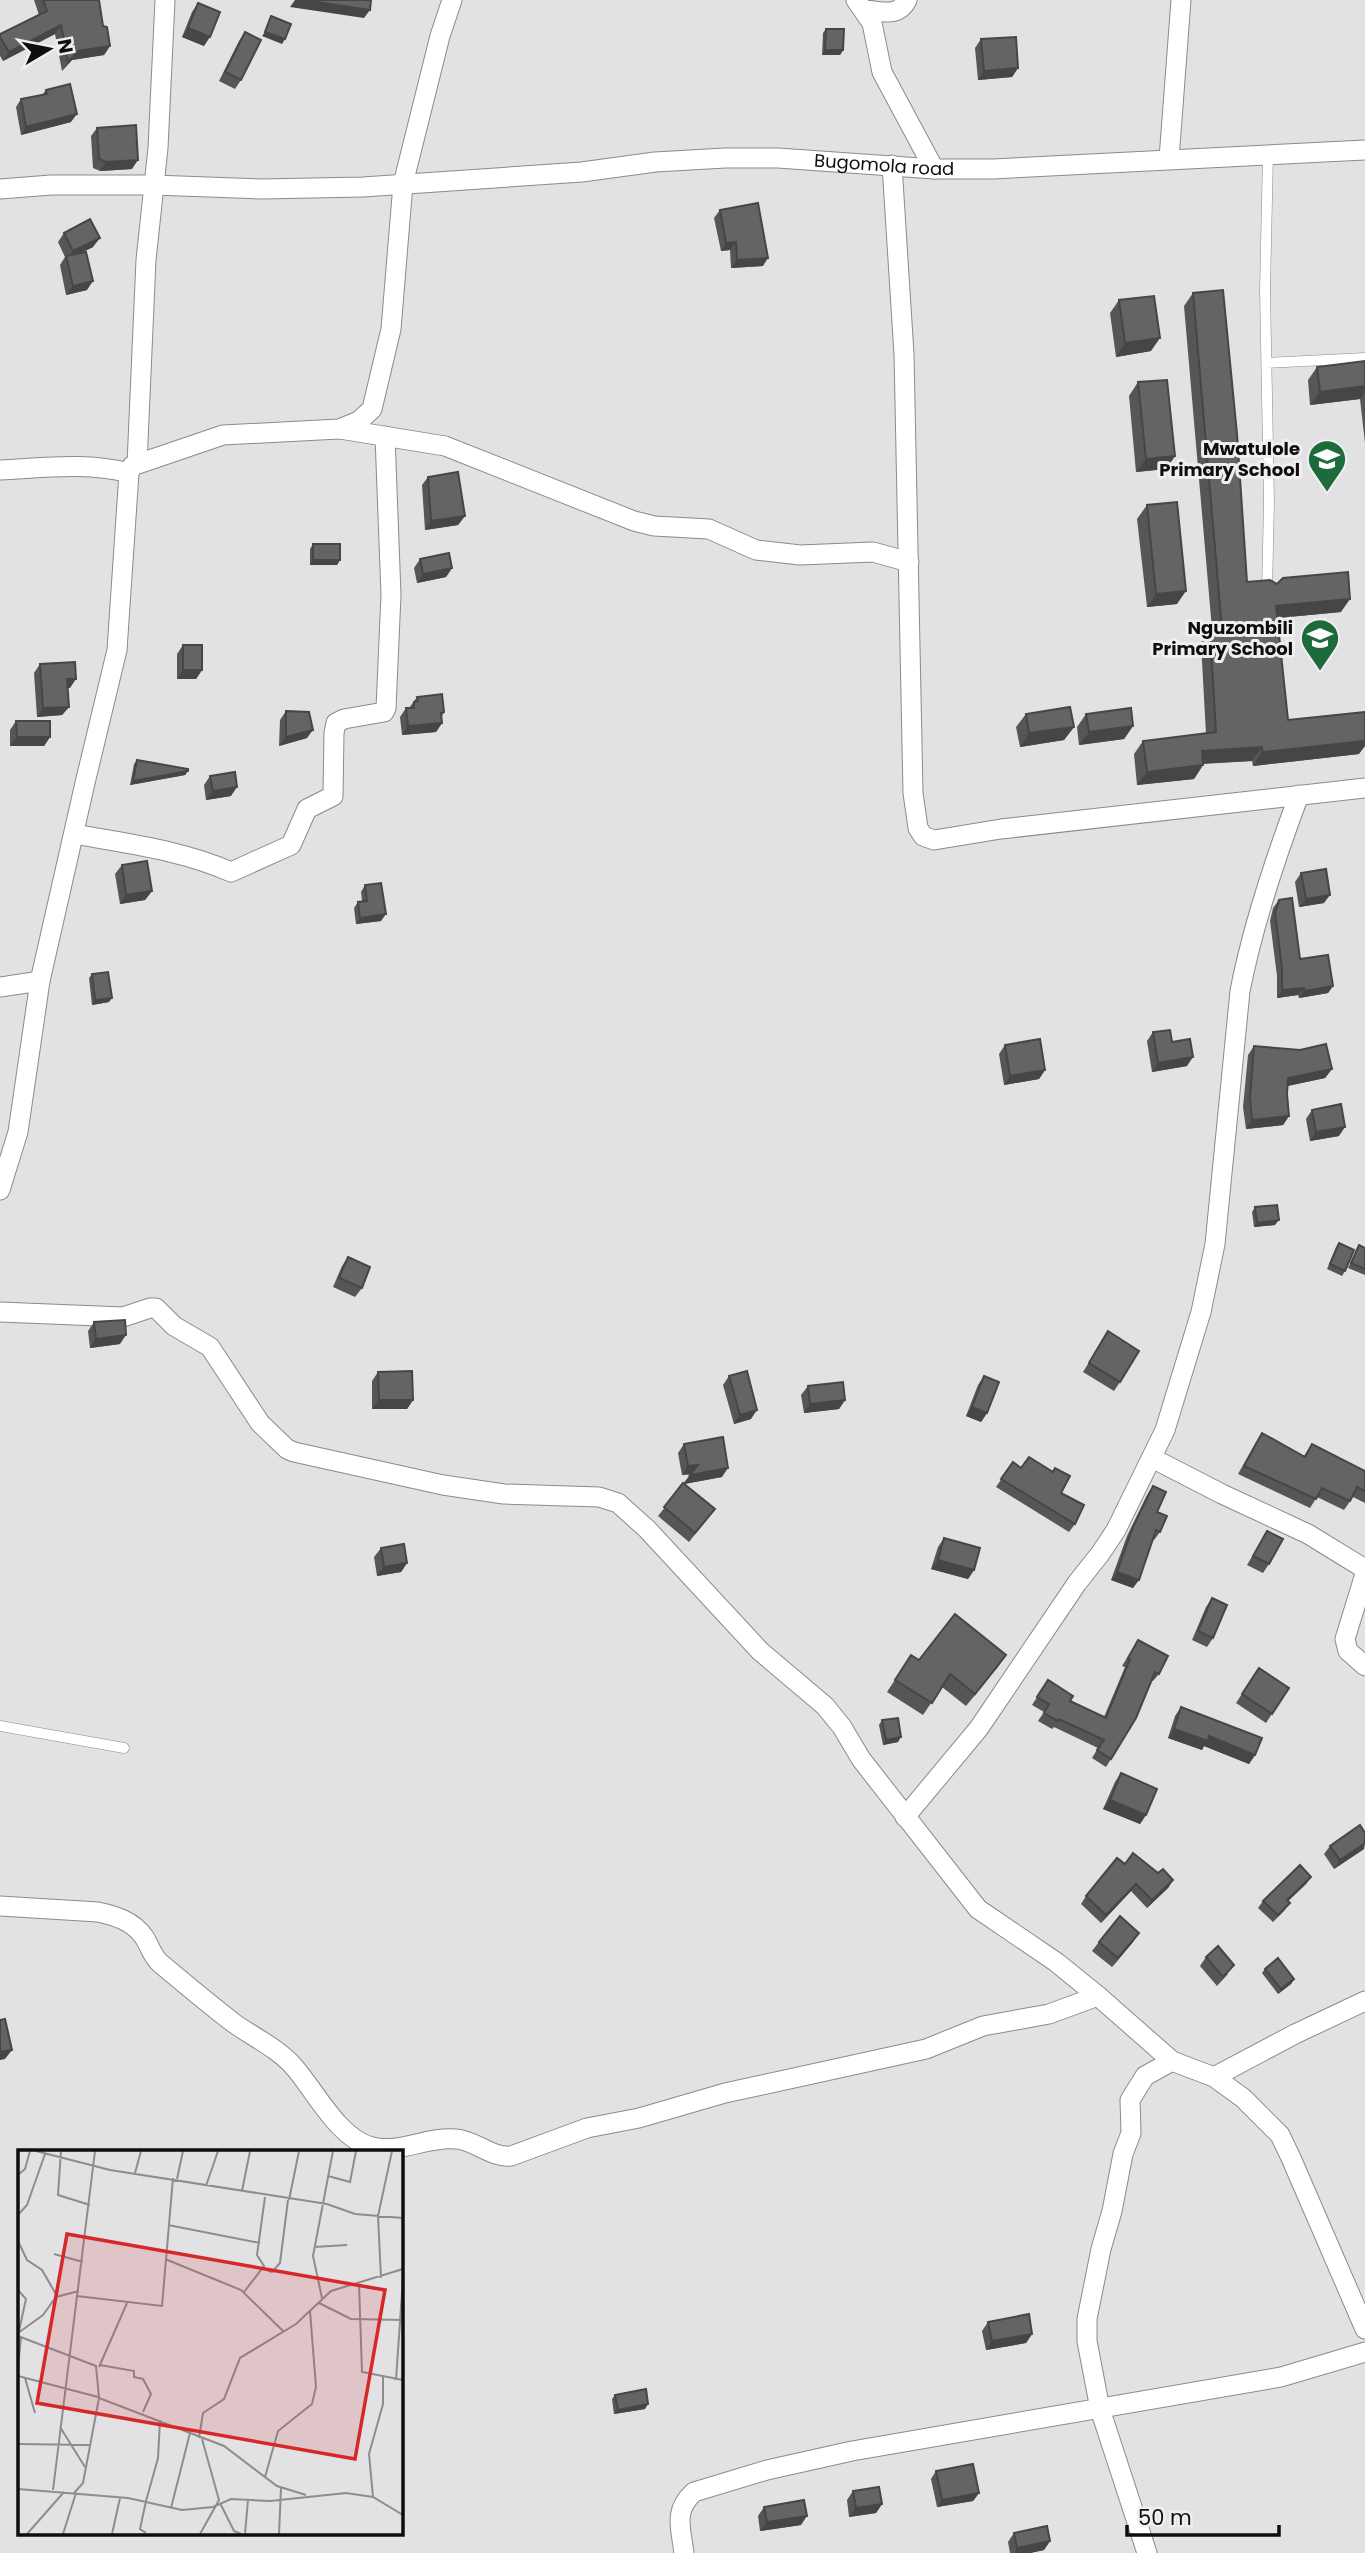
<svg xmlns="http://www.w3.org/2000/svg" width="1365" height="2553" font-family="Poppins,sans-serif">
<rect width="100%" height="100%" fill="#e2e1e4"/>
<g fill="none" stroke-linecap="round" stroke-linejoin="round">
<g stroke="#8b8a8c" stroke-width="11">
<path id="service" d="M1267,363L1365,358
M1267,590L1269,502L1265,290L1268,154
M0,1726L124,1748"/>
</g>
<g stroke="#8b8a8c" stroke-width="21">
<g id="minor">
<path d="M856,0L872,23L882,72L934,169"/>
<path d="M865,10C882,11 898,18 907,0"/>
<path d="M1169,159L1181,0"/>
<path d="M892,165L904,354L913,793L918,828L923,836L934,840L1001,829L1365,788"/>
<path id="s1" d="M0,189L51,185H153L262,189L363,187L582,172L655,162L725,158H778L934,169H993L1365,150"/>
<path d="M340,429L445,446L634,521L654,526L709,529L756,550L800,555L873,552L909,562"/>
<path d="M137,464L146,260L158,148L165,0"/>
<path d="M0,470C44,468 86,462 129,473"/>
<path d="M75,834C127,844 182,850 231,872L291,845L307,809L333,796L334,733L336,723L344,719L384,712L386,708L391,595L385,436"/>
<path d="M0,987L40,981"/>
<path d="M0,1190L18,1132L40,981L85,783L117,650L129,473L132,466L223,435L339,429L359,421L372,409L391,329L403,184L440,36L452,0"/>
<path d="M0,1312L123,1317L150,1308H156L174,1326L210,1347L260,1423L287,1449L294,1452L443,1485L504,1494L599,1497L618,1503L647,1529L760,1651L825,1706L842,1727L861,1759L978,1909L1056,1962L1098,1996L1172,2061L1214,2077L1243,2098L1280,2135L1291,2158L1365,2329"/>
<path d="M1152,1458L1222,1494L1308,1534L1365,1569"/>
<path d="M1365,1574L1345,1639L1348,1651L1365,1666"/>
<path d="M905,1817L979,1728L1077,1583L1100,1554L1116,1530L1165,1430L1201,1312L1215,1244L1240,991C1253,924 1275,859 1299,795"/>
<path d="M0,1906L98,1912C116,1916 133,1921 144,1937C150,1946 152,1956 160,1963C185,1984 210,2005 235,2024C255,2038 279,2049 295,2068C315,2091 339,2139 372,2147C400,2154 428,2136 456,2139C475,2140 491,2158 511,2156L587,2128L639,2118L725,2093L926,2049L983,2026L1049,2014L1098,1996"/>
<path d="M1214,2077L1295,2034L1365,2001"/>
<path d="M684,2553C681,2528 673,2511 694,2492L767,2470L852,2451L1281,2377L1365,2352"/>
<path d="M1147,2553L1100,2409L1087,2341V2319L1101,2249L1112,2211L1123,2154L1131,2133L1130,2100L1145,2076L1172,2061"/>
</g>
</g>
<use href="#service" stroke="#fff" stroke-width="10"/>
<use href="#minor" stroke="#fff" stroke-width="19"/>
</g>
<path fill="#545755" d="M34,0H99L103,26L110,46L104,55L72,60L62,71L55,34L3,61L0,56V34L39,15Z
M198,3L204,46L182,37L192,12Z
M826,29L843,50L840,55H822L823,33Z
M245,32L241,80L235,89L219,81L239,41Z
M981,39L1018,68L1012,77L978,80L975,48Z
M46,90L71,122L21,135L16,107L21,99L42,95Z
M97,128L132,169L100,171L93,168L91,136Z
M720,210L763,266L731,268L730,250L721,251L714,218Z
M64,233L93,247L81,253L87,290L66,295L60,265L65,257L58,242Z
M1193,293L1247,582L1277,584L1341,612L1277,618L1288,720L1359,754L1253,766L1252,761L1203,764V765L1194,779L1137,785L1134,754L1143,741L1206,734L1201,643L1210,630L1212,629L1184,306Z
M1119,300L1151,351L1116,357L1110,313Z
M1365,361V443L1360,399L1310,405L1308,380L1317,367Z
M1138,382L1175,456L1166,469L1136,472L1129,396Z
M428,477L465,516L458,525L425,530L422,485Z
M1147,505L1177,604L1147,607L1137,519Z
M313,544L340,560L337,565H310V549Z
M420,559L452,568L446,577L417,583L414,568Z
M183,645L202,670L196,679H177V654Z
M40,664L70,688H67L69,707L62,715L37,717L34,673Z
M417,697L444,712L442,716V723L436,732L402,735L400,717L406,708H409Z
M286,711L307,738L279,746L280,720Z
M1026,714L1074,727L1064,740L1020,747L1016,727Z
M1086,714L1133,726L1124,739L1079,745L1077,727Z
M16,721L50,737L44,746H10V730Z
M137,760L188,771L185,775L130,785L134,764Z
M210,776L231,796L206,800L204,785Z
M122,865L152,891L145,900L120,904L115,874Z
M1301,873L1324,903L1299,907L1295,882Z
M365,885L381,921L356,924L354,908L358,902L362,901L361,892Z
M1279,900L1300,959L1333,986L1328,993L1299,998L1298,995L1277,998V976L1270,921L1273,908Z
M92,974L109,1002L92,1005L89,978Z
M1153,1032L1172,1042L1187,1066L1152,1072L1147,1041Z
M1005,1045L1045,1070L1039,1079L1004,1085L999,1054Z
M1254,1046L1332,1069L1325,1078L1288,1086L1287,1094L1289,1116L1283,1125L1246,1129L1243,1107L1248,1055Z
M1312,1110L1339,1136L1310,1141L1306,1119Z
M1255,1207L1275,1225L1254,1227L1252,1212Z
M1339,1243L1345,1271L1342,1276L1327,1269L1336,1247Z
M1359,1245L1365,1248V1275L1348,1268Z
M348,1257L362,1288L355,1297L333,1287L342,1266Z
M94,1322L120,1344L90,1348L88,1331Z
M1108,1331L1120,1382L1114,1391L1083,1372Z
M378,1372L413,1400L407,1409H372V1381Z
M729,1376L751,1419L734,1424L723,1385Z
M984,1376L987,1413L981,1422L966,1416L978,1385Z
M808,1386L845,1400L839,1409L804,1413L801,1395Z
M1262,1433L1304,1456L1312,1444L1365,1471V1503L1353,1497L1344,1510L1317,1497L1310,1508L1238,1474L1256,1442Z
M684,1444L722,1477L685,1484L708,1518L689,1542L658,1516L691,1474L682,1475L678,1453Z
M1013,1462L1061,1493L1075,1524L1069,1532L996,1487Z
M1153,1486L1160,1532L1154,1540H1153L1133,1588L1111,1580L1127,1536L1147,1495Z
M1267,1531L1269,1564L1263,1573L1247,1565Z
M944,1538L974,1570L968,1579L931,1569L938,1547Z
M381,1548L407,1563L401,1572L377,1576L374,1557Z
M1212,1598L1213,1638L1207,1647L1192,1640L1206,1607Z
M1138,1640L1159,1674L1153,1681H1152L1111,1759L1106,1767L1092,1758L1098,1748L1054,1727L1052,1729L1038,1721L1044,1712L1032,1705L1048,1680L1070,1701L1104,1717L1125,1667L1122,1666Z
M911,1655L919,1660L1006,1655L966,1706L942,1687L923,1715L887,1692Z
M1259,1668L1289,1688L1266,1723L1236,1703Z
M1181,1707L1255,1755L1249,1764L1204,1746L1202,1750L1168,1738L1175,1716Z
M882,1720L898,1742L883,1745L879,1725Z
M1121,1773L1146,1815L1140,1824L1103,1809L1115,1782Z
M1330,1846L1364,1849L1334,1869L1324,1854Z
M1125,1864L1158,1873L1173,1880L1168,1888L1147,1908L1131,1891L1101,1923L1081,1904L1086,1896Z
M1311,1877L1306,1884L1288,1901L1285,1910L1273,1922L1258,1908L1263,1901Z
M1099,1942H1133L1112,1967L1092,1951Z
M1206,1957L1228,1974L1217,1986L1200,1966Z
M1265,1969L1294,1979L1291,1984L1278,1994L1262,1973Z
M988,2322L1032,2334L1026,2343L986,2350L982,2331Z
M615,2395L645,2409L614,2414L612,2399Z
M936,2471L979,2493L973,2501L937,2507L931,2479Z
M853,2491L882,2504L876,2513L849,2517L847,2500Z
M764,2507L801,2525L760,2531L758,2516Z
M1014,2533L1050,2541L1044,2550L1030,2553H1010L1008,2542Z"/>
<path fill="#454745" d="M295,0H304L370,10L364,18L290,7Z
M61,25L55,34L3,61L9,52Z
M188,28L210,37L204,46L182,37Z
M265,32L285,39L282,44L262,36Z
M110,46L104,55L72,60L62,71L78,51Z
M825,50H843L840,55H822Z
M1018,68L1012,77L978,80L984,71Z
M77,114L71,122L21,135L26,127Z
M138,160L132,169L100,171L106,162Z
M100,238L93,247L67,260L73,251Z
M736,242L730,250L721,251L726,243Z
M768,258L763,266L731,268L737,260Z
M93,281L87,290L66,295L73,286Z
M1160,338L1151,351L1116,357L1125,343Z
M1365,386V392L1360,399L1310,405L1320,392Z
M1175,456L1166,469L1136,472L1146,459Z
M465,516L458,525L425,530L431,521Z
M313,560H340L337,565H310Z
M452,568L446,577L417,583L423,574Z
M1186,591L1177,604L1147,607L1156,594Z
M1350,599L1341,612L1266,619L1276,606Z
M183,670H202L196,679H177Z
M67,679H76L70,688H60Z
M69,707L62,715L37,717L43,708Z
M442,723L436,732L402,735L408,726Z
M1133,726L1124,739L1079,745L1089,732Z
M1074,727L1064,740L1020,747L1029,733Z
M313,730L307,738L279,746L286,737Z
M17,737H50L44,746H10Z
M1365,741V746L1359,754L1253,766L1262,752Z
M1262,747L1252,761L1192,764L1202,751Z
M1203,765L1194,779L1137,785L1147,772Z
M188,771L185,775L130,785L133,781Z
M237,787L231,796L206,800L213,791Z
M152,891L145,900L120,904L126,895Z
M1330,895L1324,903L1299,907L1306,899Z
M386,914L381,921L356,924L360,918Z
M1333,986L1328,993L1299,998L1304,991Z
M1304,988L1298,995L1277,998L1282,990Z
M112,998L109,1002L92,1005L95,1000Z
M1193,1057L1187,1066L1152,1072L1158,1063Z
M1332,1069L1325,1078L1282,1087L1288,1078Z
M1045,1070L1039,1079L1004,1085L1010,1076Z
M1289,1116L1283,1125L1246,1129L1252,1120Z
M1345,1127L1339,1136L1310,1141L1316,1132Z
M1279,1220L1275,1225L1254,1227L1257,1223Z
M126,1335L120,1344L90,1348L96,1339Z
M379,1400H413L407,1409H372Z
M845,1400L839,1409L804,1413L810,1404Z
M972,1407L987,1413L981,1422L966,1416Z
M757,1410L751,1419L734,1424L740,1415Z
M698,1465L692,1474L682,1475L688,1466Z
M728,1468L722,1477L683,1484L690,1475Z
M938,1560L974,1570L968,1579L931,1569Z
M407,1563L401,1572L377,1576L384,1567Z
M1117,1572L1139,1580L1133,1588L1111,1580Z
M1006,1655L998,1667L966,1706L975,1694Z
M1174,1729L1209,1736L1255,1755L1249,1764L1204,1746L1202,1750L1168,1738Z
M901,1737L898,1742L883,1745L886,1740Z
M1110,1800L1146,1815L1140,1824L1103,1809Z
M1365,1843L1364,1849L1334,1869L1340,1860Z
M1311,1877L1306,1884L1282,1907L1287,1900Z
M1173,1880L1168,1888L1147,1908L1152,1900Z
M1136,1884L1131,1891L1101,1923L1106,1915Z
M1139,1933L1133,1942L1112,1967L1118,1958Z
M1294,1979L1291,1984L1278,1994L1281,1989Z
M12,2050L5,2059L0,2060V2052Z
M1032,2334L1026,2343L986,2350L992,2341Z
M648,2404L645,2409L614,2414L618,2410Z
M979,2493L973,2501L937,2507L942,2500Z
M882,2504L876,2513L849,2517L856,2508Z
M807,2516L801,2525L760,2531L767,2522Z
M1050,2541L1044,2550L1030,2553H1014L1017,2548Z"/>
<path fill="#626563" stroke="#454745" stroke-width="2" d="M43,0H99L103,26L107,27L110,46L78,51L68,62L61,25L9,52L0,37V34L47,11Z
M304,0H371L370,10Z
M198,3L220,12L210,37L188,28Z
M271,16L291,24L285,39L265,32Z
M826,29H844L843,50H825Z
M245,32L261,40L241,80L225,72Z
M1016,37L1018,68L984,71L981,39Z
M70,84L77,114L26,127L21,99L47,94L46,90Z
M136,125L138,160L106,162L99,159L97,128Z
M758,203L768,258L737,260L736,242L726,243L720,210Z
M90,219L100,238L73,251L64,233Z
M86,252L93,281L73,286L66,256Z
M1223,290L1237,434L1247,582L1270,580L1277,584L1283,578L1348,572L1350,599L1276,606L1288,720L1365,712V741L1262,752V747L1202,751L1203,765L1147,772L1143,741L1216,732L1210,630L1222,629L1193,293Z
M1154,296L1160,338L1125,343L1119,300Z
M1365,361V386L1320,392L1317,367Z
M1167,380L1175,456L1146,459L1138,382Z
M458,472L465,516L431,521L428,477Z
M1177,502L1186,591L1156,594L1147,505Z
M313,544H340V560H313Z
M449,553L452,568L423,574L420,559Z
M183,645H202V670H183Z
M75,662L76,679H67L69,707L43,708L40,664Z
M442,694L444,712L441,713L442,723L408,726L406,708H414V702L418,701L417,697Z
M1070,707L1074,727L1029,733L1026,714Z
M1131,708L1133,726L1089,732L1086,714Z
M286,711L309,712L313,730L286,737Z
M16,721H50V737H17Z
M137,760L188,769V771L133,781Z
M235,772L237,787L213,791L210,776Z
M147,861L152,891L126,895L122,865Z
M1326,869L1330,895L1306,899L1301,873Z
M381,883L386,914L360,918L358,902L367,901L365,885Z
M1292,898L1300,959L1328,955L1333,986L1304,991V988L1282,990V968L1275,913L1279,900Z
M108,972L112,998L95,1000L92,974Z
M1170,1030L1172,1042L1190,1039L1193,1057L1158,1063L1153,1032Z
M1040,1039L1045,1070L1010,1076L1005,1045Z
M1326,1044L1332,1069L1288,1078L1287,1094L1289,1116L1252,1120L1250,1098L1254,1046L1300,1050Z
M1341,1104L1345,1127L1316,1132L1312,1110Z
M1277,1205L1279,1220L1257,1223L1255,1207Z
M1339,1243L1354,1250L1345,1271L1330,1264Z
M1359,1245L1365,1248V1269L1351,1263Z
M348,1257L370,1267L362,1288L339,1278Z
M125,1320L126,1335L96,1339L94,1322Z
M1108,1331L1139,1351L1120,1382L1089,1363Z
M412,1371L413,1400H379L378,1372Z
M747,1371L757,1410L740,1415L729,1376Z
M984,1376L999,1382L987,1413L972,1407Z
M843,1382L845,1400L810,1404L808,1386Z
M1262,1433L1305,1457L1312,1444L1365,1471V1491L1357,1487L1350,1501L1322,1488L1316,1499L1244,1466Z
M723,1437L728,1468L690,1475L698,1465L688,1466L684,1444Z
M1029,1457L1053,1472L1055,1468L1070,1476L1061,1493L1084,1505L1075,1524L1001,1479L1013,1462L1021,1468Z
M683,1483L715,1509L695,1533L664,1507Z
M1153,1486L1166,1492L1157,1512L1167,1516L1160,1532L1156,1530L1139,1580L1117,1572L1133,1527Z
M1267,1531L1283,1539L1269,1564L1253,1556Z
M944,1538L980,1548L974,1570L938,1560Z
M404,1544L407,1563L384,1567L381,1548Z
M1212,1598L1227,1605L1213,1638L1198,1631Z
M955,1614L1006,1655L975,1694L950,1674L932,1703L895,1680L911,1655L919,1660Z
M1138,1640L1168,1656L1159,1674L1155,1672L1136,1718L1111,1759L1097,1750L1104,1740L1059,1719L1058,1721L1044,1713L1049,1704L1037,1697L1048,1680L1073,1696L1070,1701L1106,1718L1130,1659L1128,1658Z
M1259,1668L1289,1688L1272,1714L1242,1694Z
M1181,1707L1262,1738L1255,1755L1209,1736L1208,1741L1174,1729Z
M898,1718L901,1737L886,1740L882,1720Z
M1121,1773L1157,1789L1146,1815L1110,1800Z
M1360,1825L1365,1833V1843L1340,1860L1330,1846Z
M1133,1853L1158,1873L1163,1869L1173,1880L1152,1900L1136,1884L1106,1915L1086,1896L1117,1858L1125,1864Z
M1300,1865L1311,1877L1287,1900L1290,1903L1278,1915L1263,1901Z
M1120,1916L1139,1933L1118,1958L1099,1942Z
M1218,1946L1234,1965L1223,1977L1206,1957Z
M1278,1958L1294,1979L1281,1989L1265,1969Z
M5,2019L12,2050L0,2052V2020Z
M1029,2314L1032,2334L992,2341L988,2322Z
M646,2389L648,2404L618,2410L615,2395Z
M973,2464L979,2493L942,2500L936,2471Z
M879,2487L882,2504L856,2508L853,2491Z
M804,2500L807,2516L767,2522L764,2507Z
M1047,2526L1050,2541L1017,2548L1014,2533Z"/>
<defs>
<g id="school-pin" transform="scale(2.0125)"><path d="M0 17L-7.5 6A9.5 9.5 0 1 1 7.5 6Z" fill="#1d6b3a" stroke="#efeef1"/><path d="M0-5L7-2L0 1L-7-2ZM-4 1L0 2.5L4 1V4Q0 6-4 4Z" fill="#fff"/></g>
</defs>
<g fill-rule="evenodd">
<use href="#school-pin" x="1327" y="459"/>
<use href="#school-pin" x="1320" y="638"/>
</g>
<g text-anchor="middle" stroke-width="6" stroke-linejoin="round" paint-order="stroke">
<g font-size="18" fill="#0e0e0f" stroke="#efeef1">
<text dy="6" stroke="none"><textPath href="#s1" startOffset="886">Bugomola road</textPath></text>
</g>
<g font-size="18" font-weight="bold" fill="#0e0e0f" stroke="#efeef1" text-anchor="end">
<text x="1300" y="455">Mwatulole<tspan x="1300" dy="21">Primary School</tspan></text>
<text x="1293" y="634">Nguzombili<tspan x="1293" dy="21">Primary School</tspan></text>
</g>
</g>
<g transform="translate(18 2150)">
<rect width="385" height="385" fill="#e2e1e4"/>
<path fill="none" stroke="#8d8d8f" stroke-width="2" d="M18,1L92,20L309,54L337,64L385,68M43,1L40,45L72,55M117,23L123,1M1,24L7,19L12,1M310,26L332,32L338,1M159,29L165,1M188,36L200,1M224,41L232,1M271,50L281,1M0,65L9,55L27,4M150,75L242,93M0,91L9,110L24,120L39,146M296,97L329,95M36,104L65,112M147,109L223,140L265,181M244,118L254,122L262,113L270,50M363,128L360,66L374,1M341,134L344,222L385,230M0,140L8,149L1,181M226,142L246,116L239,105L247,47M59,146L144,156L155,28M304,148L295,106L315,1M301,153L333,169L385,170M0,183L25,165L38,147L61,141M0,186L78,216L81,248L206,296L259,336L288,345M82,215L116,221V227L125,229L133,244L125,262M0,217L3,187M81,217L109,153M0,226L80,247M7,228L17,263M378,230L385,128M42,277L67,317M181,288L185,263L206,249L222,208L278,174L313,141L385,119M0,294L71,295M247,327L260,281L294,254L298,237L292,161M0,339L110,348L164,360L195,357L213,349L252,351L328,343L355,347L385,365M35,340L77,1M56,343L65,333L81,248M355,347L351,304L365,254V226M128,351L140,308L142,270M128,351L122,379L128,383M202,353L216,381L223,384M153,358L172,283M9,384L46,342M45,384L58,343M94,384L102,348M182,384L201,350L184,289M227,384L230,350M261,384L263,338"/>
<path fill="#d62828" fill-opacity="0.15" stroke="#d62828" stroke-width="3.5" d="M49,84L367,140L337,309L19,253Z"/>
<rect width="385" height="385" fill="none" stroke="#0e0e0f" stroke-width="3.5"/>
</g>
<g transform="translate(49 49) rotate(80)" stroke="#efeef1" stroke-width="5" paint-order="stroke">
<path d="M0-5L12 26L0 18L-12 26Z" fill="#0e0e0f"/>
<text y="-10" font-size="19" font-weight="bold" text-anchor="middle" fill="#0e0e0f">N</text>
</g>
<path d="M1127 2525v10h152v-10" fill="none" stroke="#0e0e0f" stroke-width="3.5"/>
<text x="1138" y="2525" font-size="21" fill="#0e0e0f" stroke="#efeef1" stroke-width="5" paint-order="stroke">50 m</text>
</svg>
